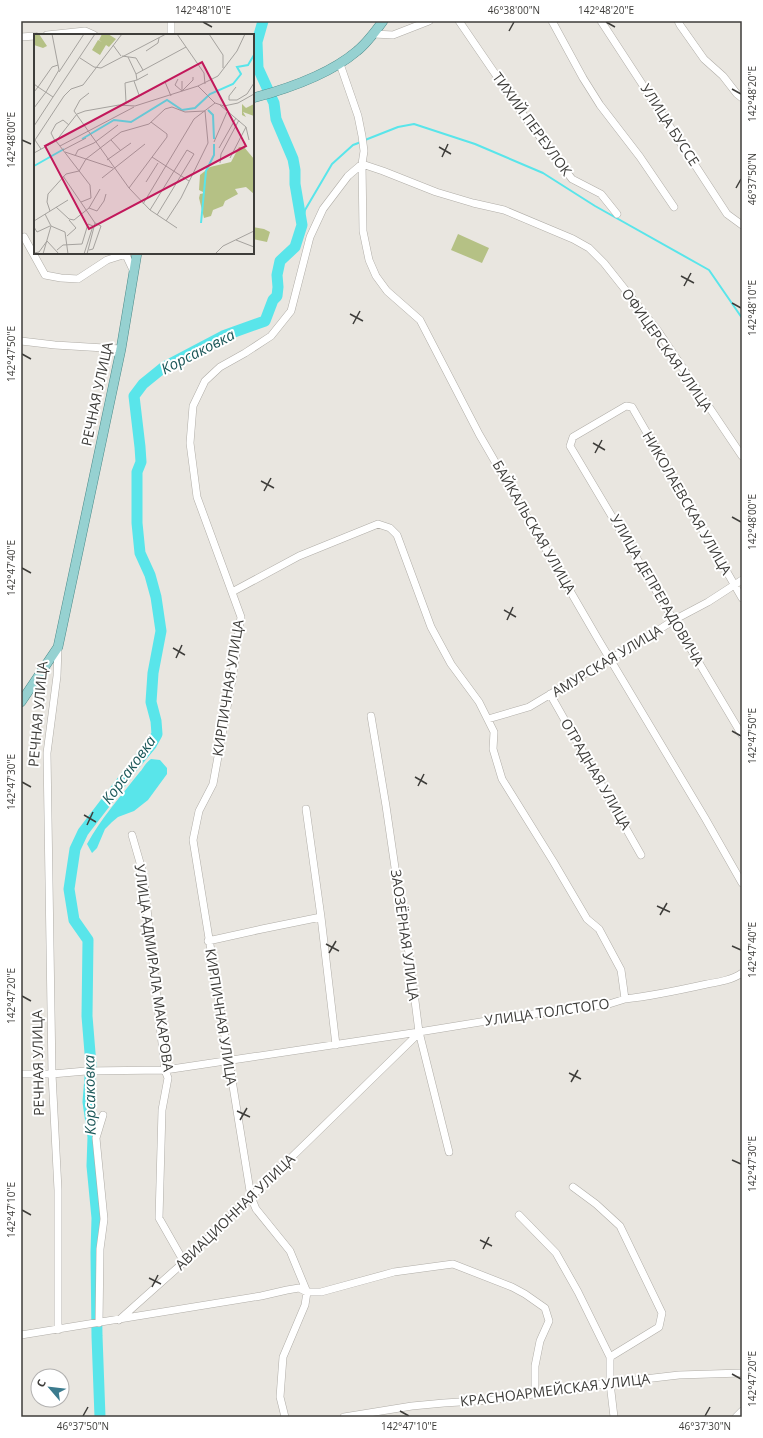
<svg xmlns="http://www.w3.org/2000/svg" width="763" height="1438" font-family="'Open Sans',sans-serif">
<rect width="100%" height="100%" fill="#e9e6e0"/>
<path fill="#b5c185" d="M253,227L264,229L270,232L267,242L253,239Z
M458,234L489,248L482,263L451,250Z"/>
<path fill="#59e5ea" d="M151,759L160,760L167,768V774L148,800L134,811L118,817L112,822L105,829L97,848L92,853L87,844C101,818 121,796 139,773C144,768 145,763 151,759Z"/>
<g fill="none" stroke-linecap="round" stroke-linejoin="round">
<path stroke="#59e5ea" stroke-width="2" d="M365,140L398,127L414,124L475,144L543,173L595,206L709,270L742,318
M302,225L305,210L332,164L353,145L361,142"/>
<path stroke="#59e5ea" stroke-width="11" d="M100,1417L97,1336L96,1253L97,1218L92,1166L93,1137L88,1102L91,1065L87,1016L88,940L74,920L69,889L75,849L83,832L136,763L151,745L157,734L156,721L151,702L153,673L161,631L156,597L150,575L140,553L137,523V472L141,462L140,447L134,396L143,384L164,367L223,336L265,321L273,300L277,296L278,287L277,275L280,261L295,247L302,225L295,184V170L293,159L276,119L274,103L258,68L257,42L263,21"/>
<g stroke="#b0ada7" stroke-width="8">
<path id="minor" d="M459,21L522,113L572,179L601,194L617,214
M552,21L583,78L600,105L640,157L674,207
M601,21L727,214L742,225
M678,21L680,25L704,59L723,76L737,94L742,98
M374,34L393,35L429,21
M47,35L85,31L94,35
M171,35V21
M21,37L35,36
M340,64L358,116L362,136L364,151L362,164L363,231L369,260L376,276L387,291L420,320L479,434L598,639L705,818L742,883
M362,164L383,171L436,192L473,203L504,210L573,239L589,248L604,263L658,331L742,456
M24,237L45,275L61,278L78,279L107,260L126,254
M125,253L134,272
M21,341L55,345L121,349
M742,598L632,407L626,406L573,437L570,446L742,735
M550,694L641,855
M371,716L386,806L399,895L403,907L419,1032L449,1152
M488,719L529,707L611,658L632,647L674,620L708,602L742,580
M306,809L321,917L336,1045
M132,835L143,873L165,1070L168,1078L162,1110L159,1218L184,1262
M208,941L262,929L321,917
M625,999C652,996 680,990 707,984C719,982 732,980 742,973
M21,1074H52L86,1071L165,1070L419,1032L517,1016L609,1004L625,999L621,970L599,929L587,919L553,861L502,779L493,749L494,732L479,702L451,664L431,627L397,535L390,528L378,524L299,556L232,592
M573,1187L596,1204L620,1226L662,1313L659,1327L610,1357
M519,1215L556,1253L578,1292L610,1357V1383L614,1417
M119,1320L184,1262L419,1033
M99,1323L100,1249L104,1219L96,1138L103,1115
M58,1330V1190L52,1074L47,753L57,676L58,647
M21,1335L261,1296L287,1290L299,1288L307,1292H321L394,1272L453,1264L512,1287L525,1294L545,1308L549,1321L540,1341L535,1366V1394
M285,1417L280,1397L283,1357L305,1305L307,1292L290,1251L256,1209L251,1197L193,840L199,811L213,784L232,680L241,617L197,497L190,443L193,406L205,381L220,367L245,353L271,336L291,311L310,237L323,209L348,176L362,164
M344,1417L412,1406L444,1403L492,1400L610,1383L679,1375L742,1373
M736,1417L742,1411"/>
</g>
<g stroke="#4a8988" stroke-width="10">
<path id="major" d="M253,98C287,89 330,74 357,51C367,43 375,32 383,21
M21,702L58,647L121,349L137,253"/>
</g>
<use href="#minor" stroke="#fff" stroke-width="7"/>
<use href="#major" stroke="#96d1d1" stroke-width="9"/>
</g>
<path fill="none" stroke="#3e3d3a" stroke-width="1.5" d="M203,22L212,27M606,22L615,27M509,31L514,22M732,89L741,94M22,140L31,144M439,147L451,154M442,157L448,144M736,188L741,179M681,276L694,283M684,286L691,273M732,303L741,308M350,314L363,321M353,324L360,311M22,354L31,359M593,443L605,450M595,453L602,440M261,481L274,488M264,491L271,478M732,517L741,522M22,568L31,573M504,610L516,617M507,620L513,607M173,648L185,655M176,658L182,645M732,731L741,736M415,777L427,784M22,782L31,787M418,786L424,774M84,815L96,822M87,825L93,812M657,906L670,912M660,915L667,903M326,944L339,951M732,946L741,950M329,953L336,941M22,996L31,1001M569,1073L581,1079M571,1082L578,1070M237,1111L250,1117M240,1120L247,1108M732,1160L741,1164M22,1210L31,1215M480,1240L492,1246M483,1249L489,1237M149,1278L161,1284M152,1287L158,1275M732,1374L741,1379M400,1411L409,1416M83,1416L88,1407M705,1416L710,1407"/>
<g text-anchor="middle" stroke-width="4" stroke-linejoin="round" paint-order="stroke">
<g font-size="14" fill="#3e3d3a" stroke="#fff">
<text transform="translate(532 124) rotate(54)" y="5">ТИХИЙ ПЕРЕУЛОК</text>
<text transform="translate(670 125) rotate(57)" y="5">УЛИЦА БУССЕ</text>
<text transform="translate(667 350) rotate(55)" y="5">ОФИЦЕРСКАЯ УЛИЦА</text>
<text transform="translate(97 394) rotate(-78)" y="5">РЕЧНАЯ УЛИЦА</text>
<text transform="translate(687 503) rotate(60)" y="5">НИКОЛАЕВСКАЯ УЛИЦА</text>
<text transform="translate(534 527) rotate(60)" y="5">БАЙКАЛЬСКАЯ УЛИЦА</text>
<text transform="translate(657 590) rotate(60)" y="5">УЛИЦА ДЕПРЕРАДОВИЧА</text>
<text transform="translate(607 661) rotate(-31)" y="5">АМУРСКАЯ УЛИЦА</text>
<text transform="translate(228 688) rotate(-81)" y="5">КИРПИЧНАЯ УЛИЦА</text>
<text transform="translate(38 714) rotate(-85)" y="5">РЕЧНАЯ УЛИЦА</text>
<text transform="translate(596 774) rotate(60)" y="5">ОТРАДНАЯ УЛИЦА</text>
<text transform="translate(405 935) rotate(82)" y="5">ЗАОЗЁРНАЯ УЛИЦА</text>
<text transform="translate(154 968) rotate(82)" y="5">УЛИЦА АДМИРАЛА МАКАРОВА</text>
<text transform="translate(547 1012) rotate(-8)" y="5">УЛИЦА ТОЛСТОГО</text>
<text transform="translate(221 1017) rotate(81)" y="5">КИРПИЧНАЯ УЛИЦА</text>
<text transform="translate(38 1063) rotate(-91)" y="5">РЕЧНАЯ УЛИЦА</text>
<text transform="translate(235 1212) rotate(-44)" y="5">АВИАЦИОННАЯ УЛИЦА</text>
<text transform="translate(555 1390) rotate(-7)" y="5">КРАСНОАРМЕЙСКАЯ УЛИЦА</text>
</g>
<g font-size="15" font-style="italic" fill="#1b5758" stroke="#fff">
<text transform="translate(198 352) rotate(-27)" y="5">Корсаковка</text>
<text transform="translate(129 770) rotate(-54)" y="5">Корсаковка</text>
<text transform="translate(90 1095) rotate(-91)" y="5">Корсаковка</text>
</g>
</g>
<g transform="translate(34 34)">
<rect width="220" height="220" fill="#e9e6e0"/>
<path d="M0,0H5L13,12L9,14L0,11ZM68,0H74L82,5L75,13L72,11L66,21L58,16L64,6L68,8L65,6ZM208,70L212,74L220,70V82L209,78L212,83L208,81ZM205,113H210L220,125V160L212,153L201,155L204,160L191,167L189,172L179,176L177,182L170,184L165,164L166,160L171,159L165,156L166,141L176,133L197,128Z" fill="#b5c185"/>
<path fill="none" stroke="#59e5ea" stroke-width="2" d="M174,76L179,81L180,105M48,105L80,86L97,88L133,66L148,76L161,74L176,60L199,50L207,40L203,33L214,31L220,21M0,132L30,115M167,189L172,137L180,121V110"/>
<path fill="none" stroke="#a5a29e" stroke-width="1" d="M143,0L170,39L171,50M175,0L189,21V34M79,11L87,22M112,17L124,9L125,4M88,22L102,24L109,36M94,23L102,40M46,24L60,33L67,34L132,0M25,38L50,0M144,45L141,51L148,57V47M103,46L114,40M100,47L105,61M0,50L4,53L18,33L24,31M164,52L184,42L203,17L211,0M202,53L195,62V66H203L213,60L220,49M148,57L159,46V43M0,58L4,53L19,63L0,92M12,58L25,36L18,0M55,59L46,66L40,77L95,154L133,103V100L117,88M19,63L61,0M92,68L91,49L103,46L102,40L152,13M89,71L131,48L137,62M186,71L212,93L215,106M0,74L12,58M77,106L87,117M21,107L17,99L22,90L29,86L35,91M22,107L56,151L57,164L47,168M180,108L193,78M26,112L100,73M185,114L202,84M7,115L1,106L30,62L37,55L49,51L88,0M29,116L52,104M31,118L79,134M0,119L22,107L43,80L51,77L85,71L101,72L164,52L181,69L190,72L204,69L220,60M41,122L44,116L60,109L84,91M118,123L155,147M196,124L212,93M73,126L97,109M186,129L187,120L205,86M45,137L52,125L87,98L115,90L131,75L138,73L151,78L171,77M29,142L61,189L53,220M68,144L111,110M112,148L124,129M95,154L116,176L143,194M109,170L160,85L181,69M22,173L35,185L40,186L55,174L66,155M55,174L63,177L70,167L72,160M116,176L153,116L160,120L123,181M16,177L13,168L14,160L32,140L45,137M0,187L34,166M132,187L147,164L174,109L171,77M17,192L31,198M0,193L3,198L16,192M31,198L34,220M33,202L42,194L35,186M202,206L220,213M23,216L29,211L48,210L54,190L59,192M55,216L59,215L67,192L61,189M0,219L5,218L13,207L25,220M9,220L17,192L11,180M50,220L59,192M181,220L189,212L220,197"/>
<path fill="#c2185b" fill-opacity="0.15" stroke="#c2185b" stroke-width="2" d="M168,28L212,112L55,195L11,112Z"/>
<rect width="220" height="220" fill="none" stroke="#3e3d3a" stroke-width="2"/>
</g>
<rect width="763" height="1438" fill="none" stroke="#ffffff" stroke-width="44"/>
<g transform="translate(50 1388) rotate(298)"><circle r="19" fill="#ffffff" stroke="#b2b1b0"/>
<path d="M0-3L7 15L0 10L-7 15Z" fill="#3b7b8e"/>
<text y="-6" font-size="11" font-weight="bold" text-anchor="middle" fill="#3e3d3a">С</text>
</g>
<rect x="22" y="22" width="719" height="1394" fill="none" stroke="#3e3d3a" stroke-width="1.5"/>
<g font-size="10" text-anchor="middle" fill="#3e3d3a">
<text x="203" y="14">142°48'10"E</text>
<text x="514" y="14">46°38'00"N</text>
<text x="606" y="14">142°48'20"E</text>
<text transform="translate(752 94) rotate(-90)" y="4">142°48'20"E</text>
<text transform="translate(11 140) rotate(-90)" y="4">142°48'00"E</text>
<text transform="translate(752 179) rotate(-90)" y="4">46°37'50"N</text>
<text transform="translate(752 308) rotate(-90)" y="4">142°48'10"E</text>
<text transform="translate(11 354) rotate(-90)" y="4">142°47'50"E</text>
<text transform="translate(752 522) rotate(-90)" y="4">142°48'00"E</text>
<text transform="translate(11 568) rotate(-90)" y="4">142°47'40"E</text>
<text transform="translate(752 736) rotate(-90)" y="4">142°47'50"E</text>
<text transform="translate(11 782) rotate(-90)" y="4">142°47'30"E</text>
<text transform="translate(752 950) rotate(-90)" y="4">142°47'40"E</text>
<text transform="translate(11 996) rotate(-90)" y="4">142°47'20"E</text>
<text transform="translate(752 1164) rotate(-90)" y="4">142°47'30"E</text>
<text transform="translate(11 1210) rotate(-90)" y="4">142°47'10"E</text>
<text transform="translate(752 1379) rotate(-90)" y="4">142°47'20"E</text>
<text x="83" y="1430">46°37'50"N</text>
<text x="409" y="1430">142°47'10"E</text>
<text x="705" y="1430">46°37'30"N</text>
</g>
</svg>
